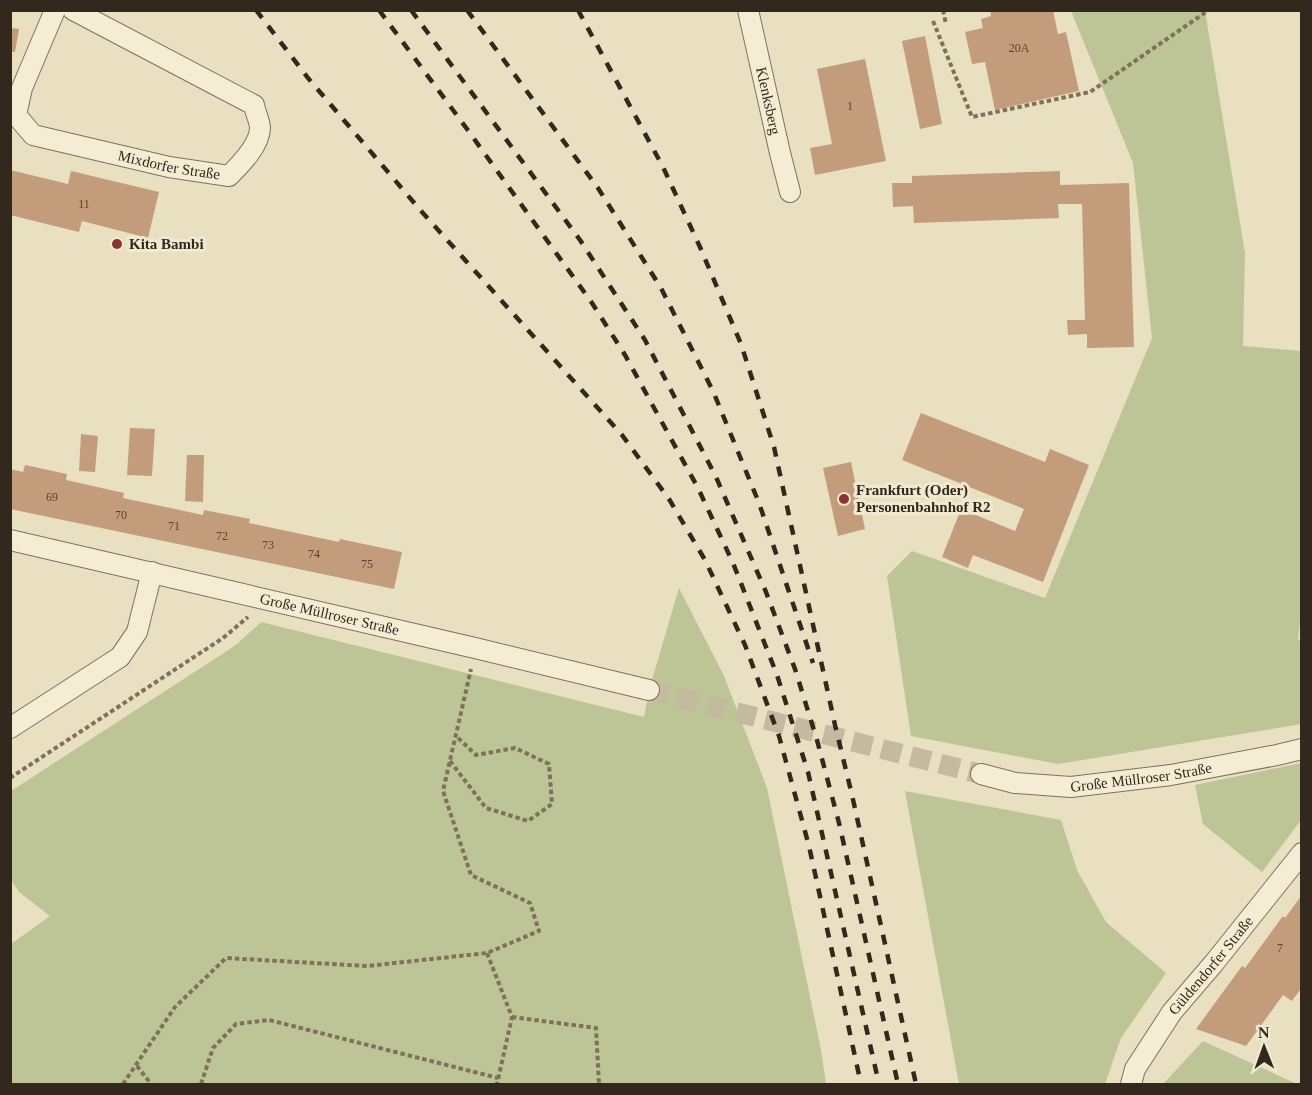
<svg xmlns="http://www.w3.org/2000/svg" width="1312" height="1095" font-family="Georgia,serif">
<rect width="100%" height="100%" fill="#e9dfc1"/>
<path fill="#bdc597" d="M1071,11H1205L1245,253L1243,346L1301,351L1302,601L1298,640L1302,642V724L1058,764L911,736L887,576L912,551L1045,598L1152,338L1133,163Z
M679,588L724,676L767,788L821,1050L826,1084H11V944L50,916L19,892L11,880V791L236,645L261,622L644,717L649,690Z
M1301,763V820L1262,872L1203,824L1195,785Z
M905,791L1061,820L1077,870L1106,922L1166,973L1121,1038L1105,1084H959Z
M1203,1041L1297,1084H1163Z"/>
<path fill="#c39d7b" d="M990,10H1053L1058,34L1066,32L1079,91L995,110L985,62L972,64L965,32L983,28L981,19L991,16Z
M10,28L19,29L15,52H10Z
M925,36L942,124L920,129L902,41Z
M865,59L886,161L815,175L810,148L832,144L817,69Z
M10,170L68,184L71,171L159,192L148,238L82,221L79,232L10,215Z
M1060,171V185L1129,183L1134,347L1087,348V334L1068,335L1067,320H1085L1082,204H1058L1059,218L914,223L913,206L893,207L892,183H912V176Z
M921,413L1045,462L1050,449L1089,465L1043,582L973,555L968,568L942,557L961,509L1015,531L1024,509L902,460Z
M130,428L155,429L152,476L127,475Z
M81,434L98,436L95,472L79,471Z
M187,455H204L203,502L185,501Z
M851,462L865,529L838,536L823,468Z
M25,465L67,474L66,480L124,493L123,498L203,515L204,510L250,519L249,523L339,542L340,539L402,552L394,589L10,509V469L23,472Z
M1302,895V987L1292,1001L1283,995L1246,1046L1196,1029L1242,966L1245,968L1283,916L1285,918Z"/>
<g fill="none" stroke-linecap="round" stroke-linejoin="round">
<path stroke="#c4baa0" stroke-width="20" stroke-dasharray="20 10" stroke-linecap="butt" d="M649,690L981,774"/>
<g stroke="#80715b" stroke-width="22">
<g id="minor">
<path id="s1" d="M55,10L22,88L16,115L33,135L169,167L229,176C240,165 260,145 260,128C260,121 255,112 254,105L73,10"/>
<path id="s2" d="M748,10L780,153L790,192"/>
<path id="s3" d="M10,540L475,648L649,690"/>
<path d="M10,728L120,657L137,632L152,572"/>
<path id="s4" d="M981,774L1015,783L1071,787L1171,775L1277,755L1302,749"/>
<path id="s5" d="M1131,1084L1135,1069L1172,1012L1214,963L1302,853"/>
</g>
</g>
<path stroke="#80715b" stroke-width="4" stroke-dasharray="4.5 3" stroke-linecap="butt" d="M943,10L946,24
M933,21L972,117L1090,92L1209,10
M450,761L486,808L528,821L552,804L549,764L515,748L476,755L456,736
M10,778L223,638L248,617
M487,953L512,1017L497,1084
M512,1017L596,1028L599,1084
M137,1066L151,1084
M123,1084L175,1007L226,958L367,966L487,953L539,931L530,903L471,875L443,791L471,669
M201,1084L213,1048L236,1024L269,1020L498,1078"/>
<use href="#minor" stroke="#f5ecd4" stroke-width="20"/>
<path stroke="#32281d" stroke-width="4.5" stroke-dasharray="10 10" stroke-linecap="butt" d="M256,10L308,78L422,212L622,435L669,499L705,560L745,645L779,736L809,846L861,1084
M379,10L467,129L592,303L625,355L698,488L733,563L777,675L808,772L879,1084
M411,10L580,240L645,340L716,477L766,592L795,669L817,740L839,823L898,1084
M467,10L598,188L661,288L713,391L759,503L813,663
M578,10L663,167L700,247L741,344L774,447L835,725L852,795L916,1084"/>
</g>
<g fill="#893531" stroke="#f1e9d0" stroke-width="2">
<circle cx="117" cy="244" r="6"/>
<circle cx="844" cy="499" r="6"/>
</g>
<g text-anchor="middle" stroke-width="6" stroke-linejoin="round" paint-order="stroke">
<g font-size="12" fill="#564534">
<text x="1019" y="52">20A</text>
<text x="850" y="110">1</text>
<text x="84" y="208">11</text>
<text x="52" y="501">69</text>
<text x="121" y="519">70</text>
<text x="174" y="530">71</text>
<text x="222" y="540">72</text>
<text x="268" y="549">73</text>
<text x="314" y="558">74</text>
<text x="367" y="568">75</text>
<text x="1280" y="952">7</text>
</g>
<g font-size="15" fill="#32281d" stroke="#f1e9d0">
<text dy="5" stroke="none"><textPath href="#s2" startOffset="93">Klenksberg</textPath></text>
<text dy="5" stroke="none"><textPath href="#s1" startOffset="278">Mixdorfer Straße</textPath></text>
<text dy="5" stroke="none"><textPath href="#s3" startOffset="328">Große Müllroser Straße</textPath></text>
<text dy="5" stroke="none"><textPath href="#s4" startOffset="162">Große Müllroser Straße</textPath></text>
<text dy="5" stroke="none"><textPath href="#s5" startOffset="144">Güldendorfer Straße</textPath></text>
</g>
<g font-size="15" font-weight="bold" fill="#32281d" stroke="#f1e9d0" text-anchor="start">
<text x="129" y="249">Kita Bambi</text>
<text x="856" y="495">Frankfurt (Oder)<tspan x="856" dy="17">Personenbahnhof R2</tspan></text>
</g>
</g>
<rect width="1312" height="1095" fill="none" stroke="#32281d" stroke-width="24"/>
<g transform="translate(1264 1047) rotate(359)" stroke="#f1e9d0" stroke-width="4.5" paint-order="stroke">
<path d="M0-4.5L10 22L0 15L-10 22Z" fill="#32281d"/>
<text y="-9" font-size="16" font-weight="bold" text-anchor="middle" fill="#32281d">N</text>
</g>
</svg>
